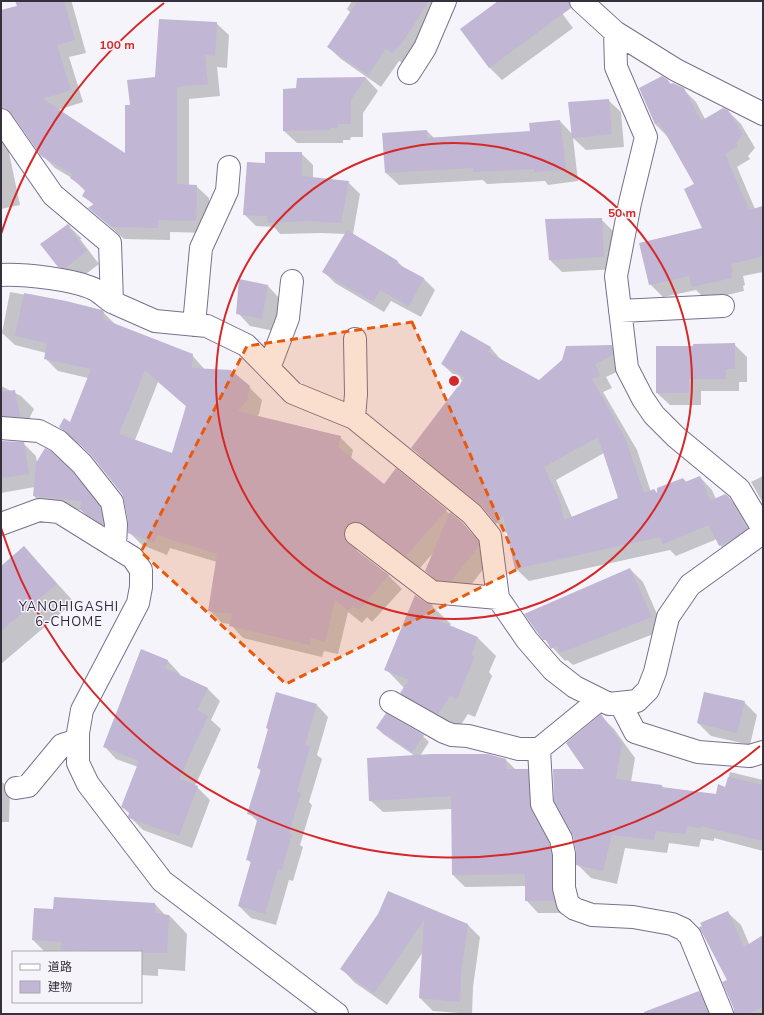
<svg xmlns="http://www.w3.org/2000/svg" width="764" height="1015" font-family="'Nunito Sans','Noto Sans JP',sans-serif">
<rect width="100%" height="100%" fill="#f6f4fb"/>
<path fill="#0003" fill-rule="evenodd" d="M22,1H71L72,3L86,53L69,57L83,102L58,110L126,155L131,106L156,77L216,23L229,35L227,68L217,67L220,96L189,99V185L196,186L209,198L208,233L170,232V240L124,239L90,208L94,205L84,196L86,192L72,178L55,168L42,155L18,121L5,108L1,97V11L18,6Z
M352,1H446L406,65L399,61L381,87L341,59L328,47L350,12L347,9Z
M500,1H553L573,28L502,80L489,67Z
M366,78L378,91L363,113V137H351L350,140H343V143H297L284,131L297,89L298,79Z
M667,80L672,85L683,89L696,102L705,119L728,111L741,124L755,148L748,156L750,159L737,167L755,209L763,206V272L743,276L745,285L743,286L744,291L706,300L696,290L663,297L650,284L703,229L695,185L668,137L655,124L640,88Z
M608,100L621,112L624,147L586,150L573,138L578,181L548,185L545,181L487,184L483,180L399,185L386,173L427,131L434,138L531,132L560,121L572,134Z
M1,135L8,148L20,205L1,209Z
M301,153L313,165V178L348,182L360,194L353,234L397,261L403,267L424,279L435,290L421,317L391,301L384,312L335,283L324,272L346,234L321,233L280,234L274,227L256,226L244,214L266,165Z
M601,219L614,232L617,269L562,272L550,260Z
M68,225L82,239H80L99,264L78,280L72,279L59,266Z
M268,286L280,299L274,331L250,326L238,313Z
M10,292L65,302L104,313L117,326L192,355L205,370L249,387L262,400L259,414L257,417L340,437L353,450L351,459L385,485L396,470L462,524L476,537L490,555L491,559L464,594L439,584L426,571L434,552L419,569L356,546L357,552L389,576L402,589L372,622L367,617L362,623L348,612L338,654L324,651L322,657L243,638L230,624L222,623L209,610L217,562L170,548L167,555L142,545L129,532V522L123,494L93,457L81,445L73,440L60,427L70,423L88,378L58,371L45,358L46,353L15,345L2,333ZM158,382L187,407L172,454L135,440Z
M734,344L747,357V382H739V391H701V405H670L657,393L694,347Z
M611,346L624,359L625,368L606,377L612,388L603,392L637,450L651,492L654,490L658,494L683,479L687,482L700,477L712,490L716,499L729,498L742,511L760,541L732,557L720,545L717,539L676,556L670,550L529,581L516,569L508,535L487,511L425,461L413,448L463,381L455,376L442,364L490,347L502,361L539,382ZM604,453L619,498L572,517L556,480Z
M1,386L21,396L34,409L30,417L32,429L3,434L1,440Z
M1,442L23,443L36,456L37,463L72,473L83,484L111,519L113,534L92,521L81,510L45,507L34,496L35,487L1,493Z
M763,476V503L751,482Z
M24,547L74,602L1,664V567Z
M630,569L643,582L664,630L573,665L567,660L565,661L538,632Z
M424,603L432,606L451,624L449,626L478,638L496,656L489,672L492,676L475,717L468,714L456,732L420,711L401,693L404,688L386,669Z
M141,650L168,661L180,674V676L207,688L220,701L211,720L221,729L195,786L197,787L210,800L192,848L143,830L130,817V814L122,807L138,767L116,759L104,746Z
M744,702L757,715L750,745L711,736L698,723Z
M317,705L328,717L317,755L322,759L309,802L312,805L300,845L303,847L293,881L289,880L276,925L251,918L239,906L252,864L247,859L258,822L249,813L261,771L258,768Z
M601,716L614,729L635,758L631,782L662,786L664,788L716,796L726,788L730,772L763,780V851L714,838V841L701,839L699,847L669,843L667,853L625,848L617,884L591,878L577,864L586,770Z
M377,728L423,736L429,742L420,756L505,759L516,770H527L540,782L561,857L566,913H538L526,900V886L465,887L453,875L452,809L383,812L370,800L415,756L383,734Z
M1,781L10,789L9,822H1Z
M155,904L165,915H169L187,934L185,971L158,969V976L141,975V952H45L33,940L54,910Z
M727,912L741,925L750,946L763,940V1014H735L728,981Z
M379,915L467,924L480,937L473,987L472,1014L433,1011L420,998L423,952L387,1005L354,982L342,969Z
M699,992L711,1005L715,1014H648Z"/>
<path fill="#c1b6d4" fill-rule="evenodd" d="M15,1H64L75,40L57,45L71,90L43,99L125,153V105H130L127,80L155,77L159,19L217,22L215,56L205,55L208,84L177,87V184L197,185L196,221L158,220V228L111,227L88,208L94,204L82,196L86,189L70,178L73,174L41,156L11,113L7,109L1,108V10L17,6Z
M358,1H429L402,43L392,53L386,49L368,75L327,47Z
M498,1H569L571,8L489,68L460,29Z
M662,76L668,80L670,84L673,83L684,88L701,121L723,108L728,110L743,134L736,143L738,146L725,154L749,210L763,206V256L731,264L733,273H731L732,278L692,287L689,276L649,285L639,243L702,228L684,189L694,184L659,122L655,124L639,88Z
M366,77L351,100V124H338V128H330V130L283,131V89L296,88L297,78Z
M609,99L612,134L572,138L568,102Z
M560,120L566,169L535,172L534,169L473,172V168L385,173L382,133L427,130V138L530,131L529,123Z
M265,152H302V176L349,181L341,223L309,221L268,223L267,216L243,215L247,162L265,163Z
M602,218L604,257L549,260L545,219Z
M68,224L71,227H68L87,251L65,268L58,267L40,244Z
M347,230L398,261L396,263L424,278L409,306L380,290L373,302L322,272Z
M239,279L268,285L262,319L236,314Z
M24,293L66,301L102,310L104,312L103,319L193,354L192,368L231,370L250,386L247,401L238,411L341,436L338,447L384,484L396,468L447,510L406,556L363,524L357,522H352L346,526L344,533V538L348,544L389,575L359,610L353,605L348,611L335,600L325,642L311,638L310,645L229,626L232,614L208,611L217,554L157,535L154,543L128,533V522L124,500L122,494L91,455L66,432L59,427L64,418L70,422L91,369L44,359L47,343L15,336ZM145,370L186,406L172,453L119,434Z
M461,330L491,347L488,352L539,380L562,360L566,346L612,345L613,355L595,364L600,376L592,379L625,438L644,493L654,489L657,494V488L683,478L685,482L700,476L710,501L725,494L729,497L747,529L736,537L719,546L709,525L663,544L660,537L515,569L503,515L496,524L480,504L411,448L465,377L441,364ZM598,437L618,498L564,520L560,501L544,467Z
M735,343V369H726V379H689V393H656V346H693V344Z
M15,390L20,417L1,416V392Z
M1,441L24,442L29,474L1,478Z
M45,448L51,451L73,472L100,507L103,525L80,510L81,501L33,496L36,463Z
M450,512L463,523L478,541L479,546L451,581L437,580L425,571Z
M24,546L57,584L1,631V566Z
M630,568L652,617L560,653L556,646L551,649L546,640H543L537,632L524,614Z
M415,595L425,602L433,605L425,615L478,637L471,655L475,656L457,699L450,696L438,714L400,693L409,680L384,670Z
M141,649L168,660L165,668L208,688L197,710L208,716L179,779L198,786L179,836L129,818L128,816L130,811L121,807L139,761L103,747Z
M276,692L317,704L305,745L310,747L297,792L301,793L289,833L292,834L282,870L278,869L265,914L238,906L251,861L246,860L258,817L247,814L261,769L257,768L268,729L266,728Z
M704,692L745,701L737,733L697,723Z
M386,713L424,735L412,752L376,728Z
M601,714L622,744L616,779L662,785V787L716,794L718,784L725,787L728,777L763,785V841L701,826V828L687,826L686,834L656,831L654,840L612,835L603,871L576,865V852L573,836L554,801L553,769H584L566,743Z
M432,754H488L506,759V769H528L531,810L549,843L552,855V888L554,901H525V874L452,875L451,796L369,801L367,758Z
M388,891L468,924L461,974L460,1002L419,998L424,920L374,993L340,969L378,914Z
M54,897L155,903V913L169,915L167,953L105,952L60,949L61,942L32,940L34,908L53,909Z
M728,911L744,947L763,935V1007L747,1014H734V1009L722,982L727,980L699,927L702,926L700,923Z
M699,991L708,1014H644V1012Z"/>
<g fill="none" stroke-linecap="round" stroke-linejoin="round">
<g stroke="#7a708c" stroke-width="24">
<path id="minor" d="M581,1L615,32L616,67L646,137L630,203L616,276L627,368L643,399L654,415L676,437L739,489L763,529
M615,32L676,70L763,114
M409,73L425,48L445,1
M1,120L53,195L110,243L112,302L155,321L207,326L246,345L293,393L354,418L472,514L490,536L498,598L527,640L553,670L575,687L609,704L637,701L648,690L655,672L668,617L690,585L758,536L763,530
M1,275C25,274 72,279 94,289C100,292 106,298 112,302
M620,311L723,306
M194,325L201,248L227,191L229,167
M269,368L288,318L292,281
M354,418L356,394L355,339
M1,428L39,431L58,441L82,464L112,502L116,524L115,547
M1,524L39,510L59,512L133,558L141,570V587L138,603L82,710L78,733V763L88,784L162,881L337,1014
M356,534L432,592L498,598
M599,700L539,749L542,804L561,839L564,854V888L568,904L575,909L592,915L633,917L672,924L683,929L690,936L722,1014
M391,702L444,732L452,735L468,736L519,749H539
M620,703L635,732L698,752L750,756L763,752
M16,788L28,786L62,745L78,740"/>
</g>
<use href="#minor" stroke="#fff" stroke-width="22"/>
</g>
<path fill="#e8590c" fill-opacity="0.2" stroke="#e8590c" stroke-width="3" stroke-dasharray="8 5" stroke-linejoin="round" d="M412,322L520,568L286,684L141,552L247,346Z"/>
<g fill="none" stroke="#d62828" stroke-width="2">
<circle cx="454" cy="381" r="238"/>
<path d="M760 746A476 476 0 0 1 1 528M1 234A476 476 0 0 1 164 3"/>
</g>
<g text-anchor="middle" stroke-width="3" stroke-linejoin="round" paint-order="stroke">
<g font-size="13" letter-spacing="1" fill="#2e243c" stroke="#f6f4fb">
<text x="69" y="611">YANOHIGASHI<tspan x="69" dy="15">6-CHOME</tspan></text>
</g>
</g>
<circle cx="454" cy="381" r="6" fill="#d62828" stroke="#f6f4fb" stroke-width="2"/>
<g font-size="12" text-anchor="middle" font-weight="bold" fill="#d62828" stroke="#f6f4fb" stroke-width="3" stroke-linejoin="round" paint-order="stroke">
<text x="117" y="49">100 m</text>
<text x="622" y="217">50 m</text>
</g>
<rect width="764" height="1015" fill="none" stroke="#35303c" stroke-width="4"/>
<rect x="12" y="951" width="130" height="52" fill="#f6f4fb" stroke="#a9a6af"/>
<rect x="20" y="964" width="20" height="6" fill="#ffffff" stroke="#a9a6af"/>
<text x="48" y="971" font-size="12" fill="#35303c">道路</text>
<rect x="20" y="981" width="20" height="12" fill="#c1b6d4" stroke="#a9a6af"/>
<text x="48" y="991" font-size="12" fill="#35303c">建物</text>
</svg>
